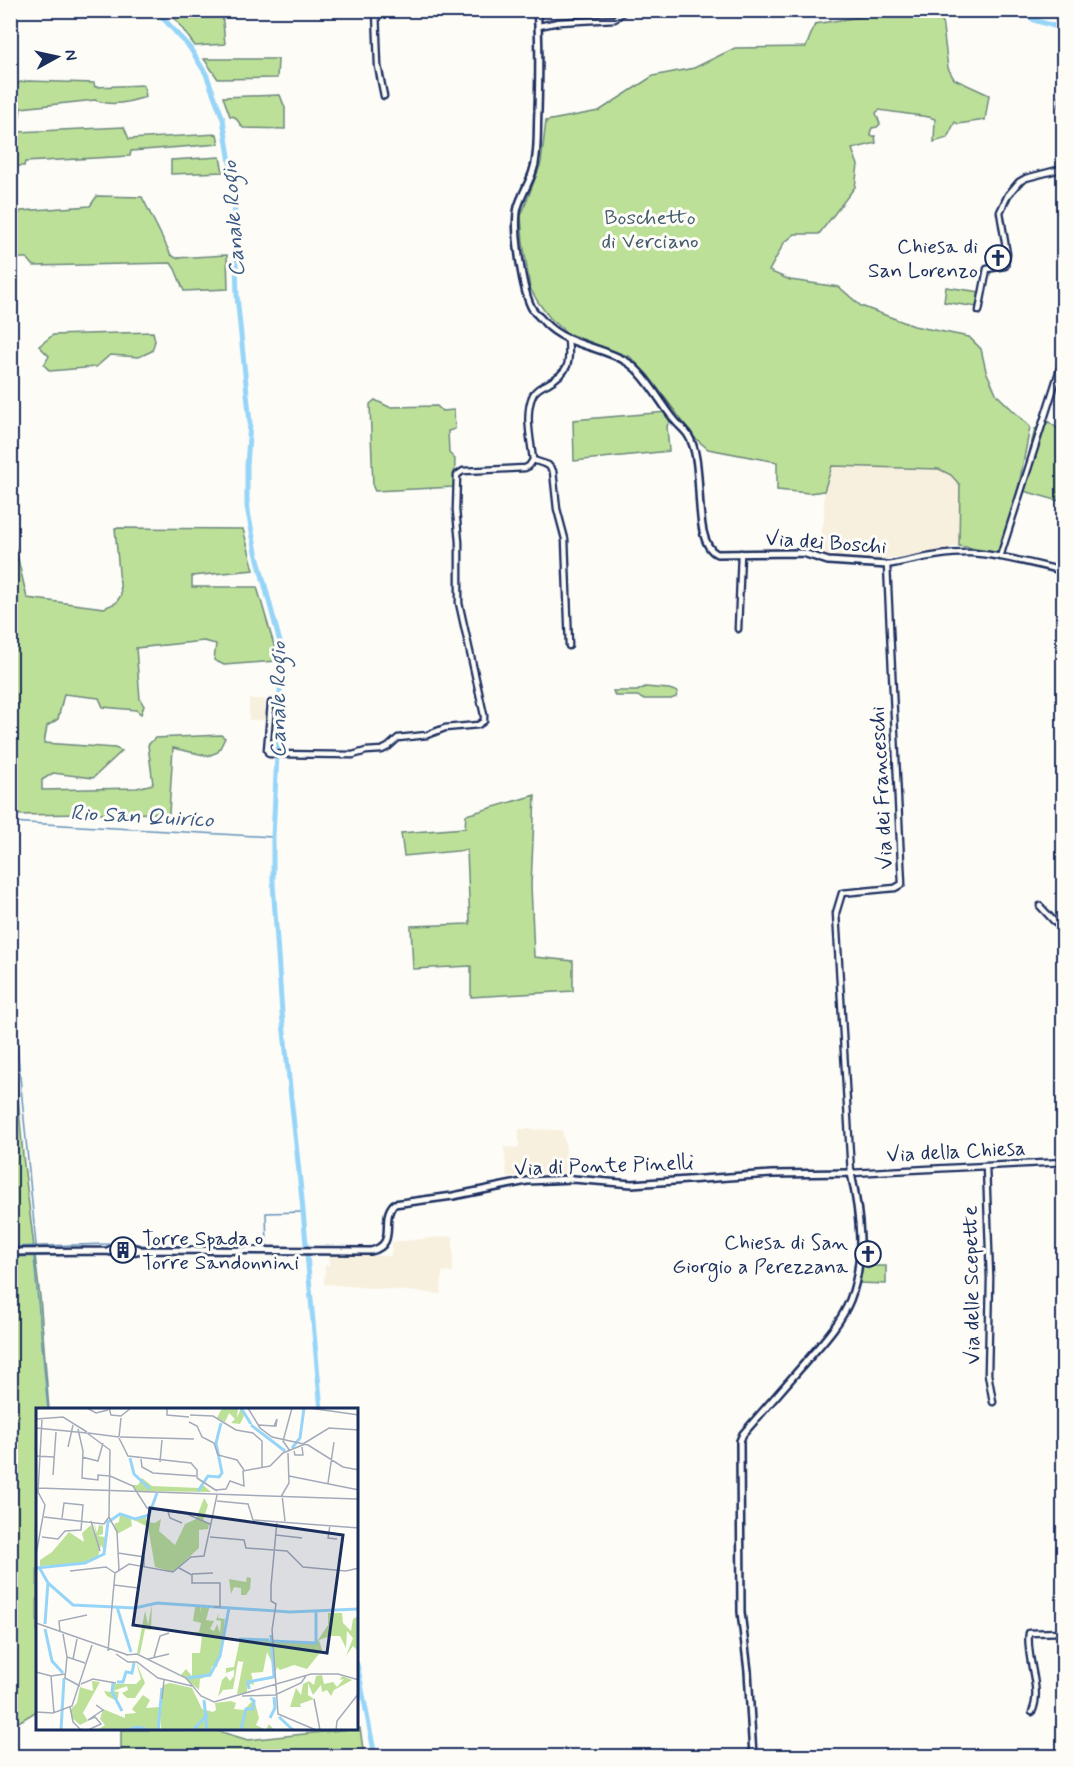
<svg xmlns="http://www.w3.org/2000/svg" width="1074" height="1767" font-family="Mynerve,sans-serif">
<rect width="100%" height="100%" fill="#fdfcf7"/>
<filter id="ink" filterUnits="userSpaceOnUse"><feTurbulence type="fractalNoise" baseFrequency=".0167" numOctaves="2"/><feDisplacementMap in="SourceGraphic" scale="12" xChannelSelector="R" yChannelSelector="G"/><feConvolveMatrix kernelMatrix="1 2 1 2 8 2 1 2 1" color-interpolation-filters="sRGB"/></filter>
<g filter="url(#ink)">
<path fill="#f8f0de" d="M831,466L939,469L951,475L960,485L959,546L918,555L874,560L830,557L817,552L824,519V491Z
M249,699H265V720H249Z
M519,1129L562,1130L566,1147L565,1172L563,1174L507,1177L504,1147L519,1148Z
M453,1236V1272H442L441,1294L324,1284L325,1265H329V1255L391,1256L392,1242Z"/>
<path fill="#bde099" stroke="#6c887c" stroke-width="1.5" d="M898,11H941L948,68L954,79L989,95L985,120L958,124L955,122L947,138L934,142L935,119L929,117L879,110L876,113L880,124L877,127L872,128L870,133L871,136H875L876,143L852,149L858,165L855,187L819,234H795L784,243L769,271L790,280L839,287L861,306L914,326L969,337L981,349L986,371L997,395L1030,427L1018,490L999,553L959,546L960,485L951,475L939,469L832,466L824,491L809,493L777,490V462L708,449L695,438L648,375L630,357L567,333L550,318L538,302L530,288L523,242L521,216L541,163L546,121L599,111L653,76L694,68L735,48L806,47L815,24Z
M222,12L225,44L195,46L173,16Z
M204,59H278L277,78L218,79Z
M28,81L94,83L95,87L144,85L146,97C129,102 112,107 95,100L21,108L18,132L124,127L129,139L217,134L219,144L131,151L130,156L25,162L24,166H11V84Z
M280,95L285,108V129L243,128L235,117L230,116L223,97Z
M220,157L223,172L171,174V160Z
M97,196L142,197L171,255L176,258L227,255L228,289L184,291L175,269L171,263L34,266L27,258H11V215H18L21,211L90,206Z
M946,287L980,292L977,307L944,302Z
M153,332L155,341L152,351L139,357L110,355L96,367L50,371L44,365L49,356L39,346L53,335Z
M375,400L389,407L437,406L442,411L454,410L455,429L448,431L449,453L455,459L454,487L375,491L373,487L370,404Z
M667,412L670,421L667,426L669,451L574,461L573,420Z
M1049,422L1063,433V502L1020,490L1035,429Z
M115,528L243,529L254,570L192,576V587H257L274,645L276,661L224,665L214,660L216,644L204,641L136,648L140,699L144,706L141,714L136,710L103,707L99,698L64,694L58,719L47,726L44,743L115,748L122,751L93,778L53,773L42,780V790L137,788L153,784L148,745L155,738L221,735L225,738L218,752L208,756L173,748L169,813L11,815V529L27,598L104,608L116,603L121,595Z
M645,687L669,689L678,692L676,697L671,699H642L638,696H615L613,691H637Z
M535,795L531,885L534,957L573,961V991L471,997V966L413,969L411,926L470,924L467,850L404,856L401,833L465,828L466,815Z
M10,970L12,1025L23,1156L40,1297L49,1410H38L37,1711L17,1723L10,1720Z
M861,1264H864L868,1269L872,1266H886V1284L859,1283Z
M360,1728L364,1756H121V1730H215L248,1740Z"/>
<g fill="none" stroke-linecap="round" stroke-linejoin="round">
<path stroke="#6593ba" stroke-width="1.5" d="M10,822L273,837
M10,971L36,1245
M10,1247L108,1244L125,1240L135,1245L267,1247L266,1213L303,1212
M10,1257L106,1254L128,1258L139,1254L290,1253
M34,1257L48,1410"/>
<path stroke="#97d5f8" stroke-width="5" d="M160,10L162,17L190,48L206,74L223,119L234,187L237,296L250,423L247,466V507L256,552L282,650L273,837V883L282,1013L302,1200L321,1410
M1018,10L1034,20L1064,29
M357,1664L375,1756"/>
<g stroke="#1b2f5e" stroke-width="9">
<path id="minor" d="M376,10L378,66L384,96
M539,26L559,22L615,19L625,10
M1064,87L1061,169L1064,182
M979,311L987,269L1005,266L1007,254L1000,212L1008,195L1019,182L1026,178L1061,169
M533,460L548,465L553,471L557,509L565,539L569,646
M1000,557L1064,356
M1064,571C1033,564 1002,555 971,553C944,552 914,560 887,565L902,884L895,888L842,893L836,913L851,1173L1064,1162
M738,629L741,553
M271,703L267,750L269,754L353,755L366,751L382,750L388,747L398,738L427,735L445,728L478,725L484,721V715L459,603V542L456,510L457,475L463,471L525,468L529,466L533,460C531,441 524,413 533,395C536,389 541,387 547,384C570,371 570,364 568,339
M1040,906L1064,932
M986,1166L990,1278L988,1374L993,1402
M1032,1712C1043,1690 1025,1657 1029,1633L1064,1632"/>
</g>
<g stroke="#1b2f5e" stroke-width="10">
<path id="tertiary" d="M537,10C540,44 539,77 538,111C537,126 538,141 536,156C535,175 523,190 518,207C513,227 522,293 533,310C536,314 542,319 545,323C567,346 601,346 627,362C644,372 660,402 673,418C677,424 684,429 688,435C707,463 690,542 717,554L803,553L828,561L887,565
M107,1251L122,1254L141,1250L371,1251C399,1244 379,1219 394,1204L453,1196L527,1181L573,1179L632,1184L771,1174L851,1173C860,1214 866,1259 850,1300C840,1325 820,1345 804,1364C784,1387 763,1411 743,1434L740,1441L741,1612L748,1671L753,1756
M10,1252L107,1251L121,1245L139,1249"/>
</g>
<use href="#minor" stroke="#fdfcf7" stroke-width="4.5"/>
<use href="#tertiary" stroke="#fdfcf7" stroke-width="5"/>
</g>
</g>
<defs>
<g id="church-ring" transform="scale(1.35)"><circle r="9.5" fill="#fdfcf7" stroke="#1b2f5e" stroke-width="1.5"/><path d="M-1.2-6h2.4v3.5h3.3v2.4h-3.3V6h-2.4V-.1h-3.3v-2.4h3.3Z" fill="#1b2f5e"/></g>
<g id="building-ring" transform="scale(1.35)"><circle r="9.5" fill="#fdfcf7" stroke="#1b2f5e" stroke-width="1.5"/><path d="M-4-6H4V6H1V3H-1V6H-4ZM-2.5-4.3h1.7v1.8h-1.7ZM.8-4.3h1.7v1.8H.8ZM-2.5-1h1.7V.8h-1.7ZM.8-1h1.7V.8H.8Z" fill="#1b2f5e"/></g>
</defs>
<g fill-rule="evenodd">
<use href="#church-ring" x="998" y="258"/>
<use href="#building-ring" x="123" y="1250"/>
<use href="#church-ring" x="868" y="1254"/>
</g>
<g text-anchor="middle" stroke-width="6" stroke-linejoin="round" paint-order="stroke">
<g font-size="21" fill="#445b6d" stroke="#fdfcf7">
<text x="650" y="224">Boschetto<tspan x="650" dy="24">di Verciano</tspan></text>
</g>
<g font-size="21" fill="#1b2f5e" stroke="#fdfcf7" text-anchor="end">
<text x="978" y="253">Chiesa di<tspan x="978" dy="24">San Lorenzo</tspan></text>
<text x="142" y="1245" text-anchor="start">Torre Spada o<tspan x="142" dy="24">Torre Sandonnini</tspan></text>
<text x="848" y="1249">Chiesa di San<tspan x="848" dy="24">Giorgio a Perezzana</tspan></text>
</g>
<g font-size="21" fill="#1b2f5e" stroke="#fdfcf7">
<text transform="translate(826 542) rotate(4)" y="7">Via dei Boschi</text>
<text transform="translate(881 788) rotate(-93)" y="7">Via dei Franceschi</text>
<text transform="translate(956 1151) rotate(-3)" y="7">Via della Chiesa</text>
<text transform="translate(604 1165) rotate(-2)" y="7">Via di Ponte Pinelli</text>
<text transform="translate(971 1285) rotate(-91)" y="7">Via delle Scepette</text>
</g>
<g font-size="22" font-style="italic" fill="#3a5884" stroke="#fdfcf7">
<text transform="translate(232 219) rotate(-94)" y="8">Canale Rogio</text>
<text transform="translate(277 700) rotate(-90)" y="8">Canale Rogio</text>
<text transform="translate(142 815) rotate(3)" y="8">Rio San Quirico</text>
</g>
</g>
<g transform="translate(36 1408)">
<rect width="322" height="322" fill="#fdfcf7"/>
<path d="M186,0H202L201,10L205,0L208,8L204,16L195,15L199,11L193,5L189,14L181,10ZM106,70L116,78L163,80L167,77L175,84L101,83L96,77H102ZM168,90L172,97L167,113L173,116L172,121L163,122V140L137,164L119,159L112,119L98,112L110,109L111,114L119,115L125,111L123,123L139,137L149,116L160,111ZM84,106L95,111L96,118L81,126L78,116L83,114ZM58,114L61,125L63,117L67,118V126L61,128L70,129L69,144L65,137L62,148L50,155L4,158V152L16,144L33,124L48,134L46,125L55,117L60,127ZM211,169L215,170L214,181L210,187H205V180L198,179L195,186L193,171L210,174ZM116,196L115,222L109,221L104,246L101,245L109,203L112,217ZM174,197L170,212L178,213L174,221L178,223L181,216L184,225L185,213L180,212L183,205L182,210L189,211L187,227L181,259L176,258L174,267L164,271L163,282L145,267L150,261L156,268V245H164L166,228L155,224H163L165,215L157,213L159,199L164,198V205L165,198ZM292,205H306L307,215L315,223L317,211L322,208V243L317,238L310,248L317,230L311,223L310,240L304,228H294L283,232L286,242L271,261L258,257L244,262L241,259L240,263L231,244L227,264L215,265L218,277L211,275V285L201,286L208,250L207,254L202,253L197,281L187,282L182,289L186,272L190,268L194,273L198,268V262L190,265V260L198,259L204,231L280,235L292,217ZM100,254L109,275L99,290H91L86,285L92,282L91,278L77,283L83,284L81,293L71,288L68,283L75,284L78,276H100L105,271ZM286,267L288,276L297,274L301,279L308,271L304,272L306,268L316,272L298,282L295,288L291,282L286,284L285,277L277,287L272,275V287L278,291L264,296L265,299H254L260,280L265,287L267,276L273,273L278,277L280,268ZM56,273L64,274L47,305L52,313L44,317L35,309V301L41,295L44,279L57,283ZM134,275L156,280L166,301L177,304L180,302L179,295L195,293L200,295L198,301L208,302L218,291L223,310L220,317L230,322L233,316L238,322H125V308L124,322H61L69,317L64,311L67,301L89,310V306L100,305L96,301L107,287L114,292L110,300L124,299L127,277Z" fill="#bde099"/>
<path fill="none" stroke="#97d5f8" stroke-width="3" d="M205,0L215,16M215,17L249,43M256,40L264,30L268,0M94,50L98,66L114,81M162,83L172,68L183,69L186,65L180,35L185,15M3,159L12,175L37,197L99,200L121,195L254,204L323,201M0,160L49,155L68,146L72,114L84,106L99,111L113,107L121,85M81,199L95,244M9,216L12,174M9,221L16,253L27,265M203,231L233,232M235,233L280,235V204M151,270L174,267L184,248L193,200M81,274H87L90,264L96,265L98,255M77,275L76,284L86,303M213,281L212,274L238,269L235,227M168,292L171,322M243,309L257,322M234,310L239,300L238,289M25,322L28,270M91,322L102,319L113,322M122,322L126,280M157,322L172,306M205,322L210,301H217L218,293L214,290"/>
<path fill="none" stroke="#a3aaba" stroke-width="1.5" d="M51,0L60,5L72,2M73,0L75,7L85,8L95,0M131,0V7L153,9M212,0L224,20L236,29L272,37L307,59L323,62M273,0L323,7M154,7L177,8L200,22L217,25L226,33V59M0,11L27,9L51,24M153,14L161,18L166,29L178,35L182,47L201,52L208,62M223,17L238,18H240L241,11L238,18M0,20L51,25M42,21L47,43L46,70L62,72V67L74,68M51,25L74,42L73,109L81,124L83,162M52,25L83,29M83,29L85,10M84,29L158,31M83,30L92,48L155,55L161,62V70M267,36L293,20L323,22M32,39L37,17M254,43L247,33L256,0M258,43L259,47H267L266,39M0,48L18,49M46,49L62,53L67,35M105,51L106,59L117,65L160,68M124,54L126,32M17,67L20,24M74,68L97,78L111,100L151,106L174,116M253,68L323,82M161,70L181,83M292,75L298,34M2,80L321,91M180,82L190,81L194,73L208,78L207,63L234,58L247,45L269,36M181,93L212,96L217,112M132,104L134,110L146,115M8,109L68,116L73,109M217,112L323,120M55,113L64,143M249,113L246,87L253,75L252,45M294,117L292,130L301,131M240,127L266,130M6,129L22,131L29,123L45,122L47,97L28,95L26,110M174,129L208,132L210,140L251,143L267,159L310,163L323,160M82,145L108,149V159M0,147L9,97L2,84L6,11M143,160L156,167V175H184V199H178M34,163L70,159L79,165M156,166L177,165M78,177L102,180L105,159M0,215L92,247M236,221L242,306L280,322M236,222L240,196L235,193V178L241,113M24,224L23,213L51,207M27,226L31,249L49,255M72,243L79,165L93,156L137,164L155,149L168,148L181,87M80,246L92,254H101L122,270L156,278M90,247L101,246L150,270L165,288L178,294L275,266H302L323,272M31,249L29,270L44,278M118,249L124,228L133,225M37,251L41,231M112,251L133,246M0,264L15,268L29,266M15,268L18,305M45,276L57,271L80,275M206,288L239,287L265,275L270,268M126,291L128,272M278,291L284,322M34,299L37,314L45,322M0,304L17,305L36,298L56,237M52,322L65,316L59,309L52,312L67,302L60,297M300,322L301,313L323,285"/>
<path fill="#1b2f5e" fill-opacity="0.15" stroke="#1b2f5e" stroke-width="3" d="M114,100L307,127L291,245L97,217Z"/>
<rect width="322" height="322" fill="none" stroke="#1b2f5e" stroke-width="3"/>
</g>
<rect width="1074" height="1767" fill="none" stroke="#fdfcf7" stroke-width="36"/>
<rect x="18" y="18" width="1038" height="1731" fill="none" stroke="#1b2f5e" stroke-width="2" filter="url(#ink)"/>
<g transform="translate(57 57) rotate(82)" stroke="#fdfcf7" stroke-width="4.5" paint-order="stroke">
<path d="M0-4.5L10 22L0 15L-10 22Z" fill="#1b2f5e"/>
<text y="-9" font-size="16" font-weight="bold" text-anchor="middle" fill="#1b2f5e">N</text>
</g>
</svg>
